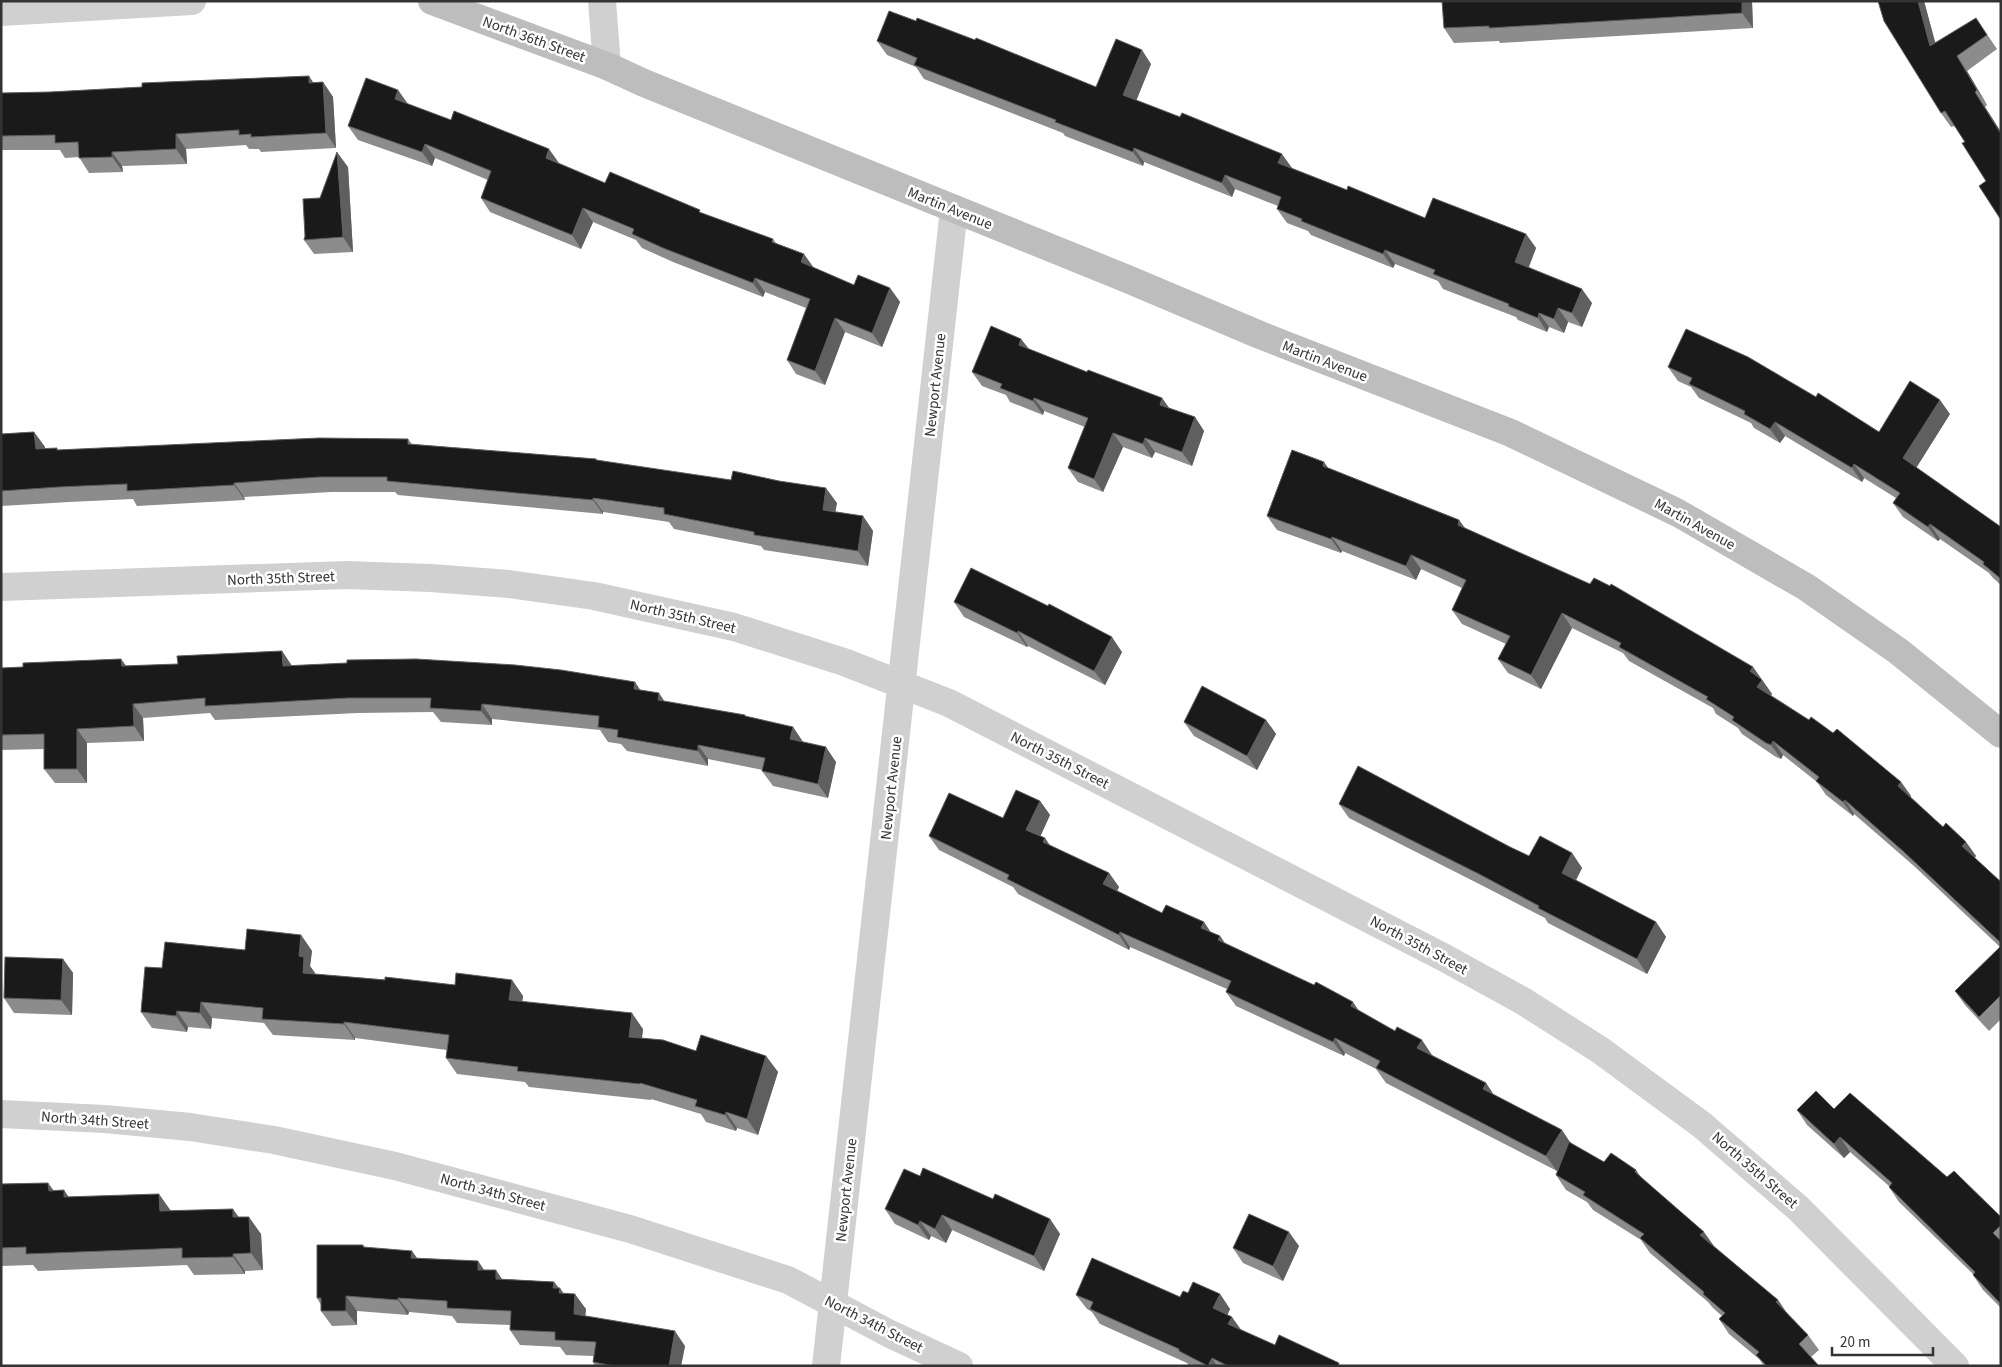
<svg xmlns="http://www.w3.org/2000/svg" width="2002" height="1367" font-family="'Source Sans 3',sans-serif">
<rect width="100%" height="100%" fill="#fff"/>
<g fill="none" stroke-linecap="round" stroke-linejoin="round">
<path stroke="#d0d0d0" stroke-width="28" d="M602,1L607,66
M1,12L192,1
M1,587L346,575L431,578L509,584L594,596L734,627L844,662L949,703L1443,957L1523,1001L1600,1050L1702,1125L1798,1208L1955,1366
M1,1114L105,1119L190,1127L274,1140L395,1166L630,1229L788,1280L890,1334L959,1366
M826,1366L954,209"/>
<path stroke="#bdbdbd" stroke-width="28" d="M432,1L607,66L644,83L1125,278L1260,335L1511,433L1678,513L1806,587L1898,651L2001,734"/>
</g>
<path fill="#8c8c8c" d="M1752,1L1753,28L1500,43L1499,41L1454,43L1444,28Z
M1878,1H1924L1935,43L1976,18L1997,49L1967,71L1987,105L1985,107L2001,132V220L1986,181L1965,142L1955,126L1951,127L1941,113Z
M916,21L1096,87L1151,64L1136,100L1292,168L1347,190L1425,218L1526,234L1536,248L1529,267L1592,303L1582,327L1568,322L1564,333L1549,327L1547,332L1518,320L1516,317L1443,289L1438,281L1395,264L1393,268L1311,235L1308,231L1287,223L1277,209L1278,206L1235,189L1232,197L1144,162L1143,166L1065,136L1063,133L924,79L916,67L887,55L877,41Z
M323,82L333,97L336,148L261,152L259,149H249L246,145L186,149L187,164L122,166L123,172L89,173L79,157L65,158L60,150H1V93L50,92Z
M398,90L407,104L559,163L605,183L701,213L773,239L776,243L813,268L854,285L890,288L900,302L882,347L845,332L825,385L796,374L787,360L806,308L765,292L763,297L673,262L642,248L636,240L593,222L581,249L490,212L481,198L488,180L435,158L432,166L358,140L348,126Z
M348,167L353,252L314,254L304,240Z
M1021,339L1029,349L1087,372L1162,398L1169,408L1195,417L1204,431L1192,466L1155,452L1152,458L1123,447L1103,492L1078,482L1068,468L1085,427L1044,411L1043,415L1010,402L1006,395L982,386L972,372Z
M1668,367L1816,397L1879,432L1950,414L1916,468L2001,527V585L1993,578L1989,573L1940,539L1938,541L1903,517L1893,503L1896,498L1864,478L1862,482L1785,436L1780,443L1754,428L1751,423L1699,398L1691,387L1678,381Z
M34,432L45,447V449L58,450L408,439L412,444L596,459L598,460L837,503L835,512L863,516L873,531L868,566L764,550L761,546L674,529L669,522L603,512V514L398,495L395,492H331L244,497L245,500L137,506L133,499L69,502L1,506V434Z
M1329,468L1459,520L1465,528L1753,667L1772,694L1771,695L1809,720L1833,733L1901,782L1911,796V797L1943,827L1966,842L1976,856L1975,858L2001,882V1019L1989,1031L1965,1005L1955,991L2000,947L1914,866L1854,814L1853,816L1826,795L1817,782L1783,755L1781,759L1776,757L1742,734L1738,728L1716,714L1713,708L1629,661L1623,653L1572,628L1541,689L1508,673L1498,659L1506,644L1462,624L1452,610L1462,588L1421,569L1416,580L1342,551L1341,553L1277,530L1267,516Z
M954,602L1122,652L1105,685L1028,646L1027,647L964,617Z
M282,651L292,666L641,691L664,702L747,717L793,727L803,742L836,762L828,798L773,786L762,771L763,770L708,759V766L627,751L621,744L608,742L600,730L492,719V725L441,722L433,712L358,713L215,720L210,713L143,718L144,741L87,743V783H55L44,769V749L1,750V668L23,667L121,659L126,666L178,664Z
M1266,720L1276,734L1257,770L1194,736L1184,722Z
M1040,801L1050,815L1040,836L1045,838L1050,846L1109,873L1119,887L1117,891L1162,913L1204,922L1210,932L1220,936L1225,943L1359,1011L1432,1055L1486,1083L1493,1094L1571,1144L1604,1162L1643,1179L1714,1246L1778,1300L1787,1313L1808,1335L1819,1350L1811,1357L1819,1366H1764L1759,1359L1729,1334L1719,1319L1722,1316L1713,1308L1708,1302L1650,1253L1641,1240L1593,1210L1587,1202L1566,1190L1556,1175L1559,1167L1557,1171L1386,1083L1376,1069L1345,1053L1344,1056L1236,1006L1226,992L1227,989L1130,947L1129,950L1018,894L1013,887L939,850L929,836L1003,818Z
M1339,804L1510,847L1529,856L1572,853L1582,868L1576,880L1656,922L1666,937L1647,974L1548,923L1545,918L1489,889L1349,818Z
M301,935L312,951L310,966L315,973V974L455,985L512,980L523,996L522,1002L643,1029L642,1038L696,1051L766,1056L778,1072L758,1135L737,1128L736,1131L706,1122L701,1114L651,1099V1100L529,1087L525,1082L457,1074L446,1058L447,1050L355,1038V1040L273,1035L264,1023L212,1018L211,1029L188,1027L187,1032L152,1028L141,1012L162,968L245,950Z
M63,959L73,973L72,1015L14,1013L4,998Z
M1834,1109L1947,1177L2001,1217V1308L1983,1290L1973,1275V1274L1899,1202L1889,1187V1186L1850,1152L1844,1158L1807,1125L1797,1110Z
M920,1176L993,1199L1050,1219L1060,1234L1044,1271L952,1230L946,1243L931,1236L929,1240L895,1224L885,1209Z
M48,1183L54,1191L64,1190L68,1197L171,1211L238,1217L261,1234L263,1270L245,1271V1274L194,1275L187,1265L38,1271L33,1265L1,1266V1184Z
M363,1245L365,1247L417,1258L478,1261L484,1270L502,1279L554,1282L563,1293L586,1309L585,1316L685,1346L681,1366H595L593,1362L594,1356L566,1355L560,1347L520,1345L510,1330V1325L457,1323L452,1316L409,1312L408,1315L357,1311V1325L332,1326L321,1311V1305L317,1298Z
M1299,1246L1283,1281L1243,1263L1233,1248Z
M1188,1293L1220,1294L1230,1309L1227,1315L1241,1330L1275,1345L1341,1366H1189L1187,1363L1100,1324L1092,1312L1087,1309L1076,1295L1180,1297Z"/>
<path fill="#5f5f5f" d="M1742,1H1752L1753,28L1742,13Z
M1918,1H1924L1940,60L1930,46Z
M1142,50L1151,64L1133,109L1123,95Z
M1957,56L1967,71L1987,105L1977,90Z
M309,76L319,91L309,83Z
M323,82L333,97L336,148L326,133Z
M398,90L408,104L395,99Z
M1975,92L1985,107L2001,132V134Z
M176,134L186,149L187,164L176,149Z
M425,144L435,158L432,166L422,152Z
M1134,148L1144,162L1143,166L1133,152Z
M549,149L559,163L546,158Z
M112,152L122,166L123,172L112,157Z
M337,152L348,167L353,252L343,237Z
M1282,154L1292,168L1288,177L1278,163Z
M1225,175L1235,189L1232,197L1222,183Z
M583,208L593,222L581,249L572,235Z
M1526,234L1536,248L1525,276L1515,262Z
M1385,250L1395,264L1393,268L1383,254Z
M804,254L814,268L801,262Z
M755,278L765,292L763,297L753,283Z
M890,288L900,302L882,347L872,333Z
M1582,289L1592,303L1582,327L1572,313Z
M1558,308L1568,322L1564,333L1554,319Z
M1539,313L1549,327L1547,332L1538,318Z
M835,318L845,332L825,385L815,371Z
M1021,339L1031,352L1019,345Z
M1034,398L1044,411L1043,415L1033,401Z
M1162,398L1172,412L1160,405Z
M1940,400L1950,414L1913,473L1903,458Z
M1195,417L1204,431L1192,466L1182,452Z
M1775,422L1785,436L1780,443L1770,429Z
M34,432L45,447L46,464L36,449Z
M1113,433L1123,447L1103,492L1094,479Z
M1145,438L1155,452L1152,458L1143,444Z
M1324,462L1334,476L1323,466Z
M1854,464L1864,478L1862,482L1852,468Z
M234,483L244,497L245,500L234,485Z
M826,488L837,503L833,525L823,510Z
M593,498L603,512V514L593,500Z
M863,516L873,531L868,566L858,551Z
M1459,520L1469,534L1458,525Z
M1930,524L1940,539L1938,541L1928,527Z
M1332,537L1342,551L1341,553L1331,539Z
M1411,555L1421,569L1416,580L1406,566Z
M1562,613L1572,628L1541,689L1531,675Z
M1018,631L1028,646L1027,647L1017,633Z
M1112,637L1122,652L1105,685L1094,671Z
M282,651L292,666H283Z
M121,659L132,674L122,666Z
M1753,667L1772,694L1767,701L1757,687L1750,671Z
M635,682L645,697L634,689Z
M659,693L669,708L658,700Z
M133,704L143,718L144,741L134,726Z
M482,704L492,719V725L481,711Z
M1266,720L1276,734L1257,770L1247,756Z
M793,727L803,742L790,739Z
M77,729L87,743V783L77,769Z
M1773,741L1783,755L1781,759L1771,745Z
M698,745L708,759V766L698,751Z
M826,747L836,762L828,798L818,784Z
M1901,782L1911,796L1908,800L1898,786Z
M1845,800L1854,814L1853,816L1843,802Z
M1040,801L1050,815L1037,844L1026,830Z
M1045,838L1055,853L1043,842Z
M1966,842L1976,856L1972,860L1962,846Z
M1572,853L1582,868L1572,888L1562,873Z
M1109,873L1119,887L1113,899L1103,884Z
M1204,922L1214,937L1201,928Z
M1656,922L1666,937L1647,974L1637,959Z
M1120,932L1130,947L1129,950L1119,935Z
M301,935L312,951L310,966L315,973L314,989L303,973L299,956Z
M1220,936L1230,951L1218,940Z
M63,959L73,973L72,1015L61,1000Z
M512,980L523,996L520,1016L509,1000Z
M201,1002L212,1018L211,1029L200,1013Z
M1353,1002L1363,1017L1351,1006Z
M177,1011L188,1027L187,1032L176,1016Z
M632,1013L643,1029L640,1053L629,1037Z
M344,1022L355,1038V1040L344,1024Z
M1335,1038L1345,1053L1344,1056L1333,1042Z
M1422,1040L1432,1055L1428,1062L1417,1048Z
M766,1056L778,1072L758,1135L747,1119Z
M1486,1083L1496,1098L1483,1089Z
M726,1112L737,1128L736,1131L725,1115Z
M1562,1130L1572,1145L1557,1171L1546,1156Z
M1840,1137L1850,1152L1844,1158L1834,1144Z
M1636,1170L1646,1185L1635,1172Z
M48,1183L60,1200L49,1191Z
M64,1190L76,1208L64,1197Z
M159,1194L171,1211H160Z
M233,1209L245,1226L233,1217Z
M942,1215L952,1230L946,1243L935,1229Z
M249,1217L261,1234L263,1270L251,1253Z
M1050,1219L1060,1234L1044,1271L1034,1256Z
M920,1221L931,1236L929,1240L918,1225Z
M1289,1232L1299,1246L1283,1281L1273,1266Z
M1704,1232L1714,1246L1711,1250L1700,1235Z
M412,1251L422,1265L411,1258Z
M233,1254L245,1271V1274L233,1257Z
M478,1261L488,1276L478,1270Z
M496,1270L506,1285L496,1279Z
M554,1282L560,1290V1288L570,1303L553,1288Z
M575,1294L586,1309L584,1329L574,1314Z
M1220,1294L1230,1309L1224,1323L1213,1308Z
M346,1296L357,1311V1325L346,1311Z
M398,1298L409,1312L408,1315L398,1300Z
M1778,1300L1788,1315L1776,1302Z
M1232,1317L1242,1331L1228,1324Z
M675,1331L685,1346L681,1366H669Z
M1212,1358L1217,1366H1209Z"/>
<path fill="#1a1a1a" stroke="#5f5f5f" d="M1442,1H1742V13L1489,28V26L1444,28Z
M1878,1H1918L1930,46L1976,18L1987,35L1957,56L1977,90L1975,92L2001,134V220L1979,186L1986,181L1962,143L1965,142L1945,111L1941,113L1884,21Z
M889,11L916,21L917,18L975,40L976,38L1096,87L1116,39L1142,50L1123,95L1180,117L1182,113L1282,154L1278,163L1347,190L1348,186L1425,218L1433,198L1526,234L1515,262L1582,289L1572,313L1558,308L1554,319L1539,313L1538,318L1508,306L1509,304L1433,274L1435,270L1385,250L1383,254L1301,221L1302,219L1277,209L1281,197L1225,175L1222,183L1134,148L1133,152L1055,122L1056,120L914,65L917,58L877,41Z
M309,76V83L323,82L326,133L251,137V134L239,135V130L176,134V149L112,152V157L79,158L78,142L55,143V135L1,136V93L50,92L142,87V83Z
M366,78L398,90L395,99L451,120L454,111L549,149L546,158L605,183L610,172L700,210L699,212L773,239L772,242L804,254L801,262L854,285L858,275L890,288L872,333L835,318L815,371L787,360L810,299L755,278L753,283L663,248L632,234L634,229L583,208L572,235L481,198L491,171L425,144L422,152L348,126Z
M337,152L343,237L304,240L305,236L303,199L320,198Z
M991,326L1021,339L1019,345L1087,372L1088,370L1162,398L1160,405L1195,417L1182,452L1145,438L1143,444L1113,433L1094,479L1068,468L1088,418L1034,398L1033,401L1000,388L1002,384L972,372Z
M1686,329L1748,357L1816,397L1818,393L1879,432L1910,381L1940,400L1903,458L2001,527V579L1983,564L1984,562L1930,524L1928,527L1893,503L1900,493L1854,464L1852,468L1775,422L1770,429L1744,414L1745,411L1689,384L1692,378L1668,367Z
M34,432L36,449L57,448V450L319,438L408,439V444L596,459V460L731,480L733,471L779,481L826,488L823,510L863,516L858,551L754,535V532L664,514V508L593,498V500L387,481V477H320L234,483V485L127,491V484L59,487L1,491V434Z
M1292,450L1324,462L1323,466L1459,520L1458,525L1590,584L1594,578L1610,586L1611,584L1753,667L1750,671L1762,680L1757,687L1809,720L1811,717L1833,733L1837,729L1901,782L1898,786L1943,827L1946,823L1966,842L1962,846L2001,882V943L1904,852L1845,800L1843,802L1816,781L1819,777L1773,741L1771,745L1766,743L1732,720L1734,717L1706,699L1708,697L1619,647L1621,643L1562,613L1531,675L1498,659L1510,636L1452,610L1466,580L1411,555L1406,566L1332,537L1331,539L1267,516Z
M971,568L1048,606L1049,604L1112,637L1094,671L1018,631L1017,633L954,602Z
M282,651L283,666L347,663V660L416,659L515,665L561,670L635,682L634,689L659,693L658,700L745,715V716L793,727L790,739L826,747L818,784L762,771L765,758L698,745V751L617,737L618,730L598,727L599,716L482,704L481,711L430,708L431,698H348L205,706V698L133,704L134,726L77,729V769H44V734L1,735V668L23,667V663L121,659L122,666L178,664L177,656Z
M1202,686L1266,720L1247,756L1184,722Z
M1358,766L1510,847L1529,856L1540,836L1572,853L1562,873L1656,922L1637,959L1538,908L1539,906L1479,874L1339,804Z
M1016,790L1040,801L1026,830L1045,838L1043,842L1109,873L1103,884L1162,913L1166,905L1204,922L1201,928L1220,936L1218,940L1314,985L1316,982L1353,1002L1351,1006L1395,1031L1397,1027L1422,1040L1417,1048L1486,1083L1483,1089L1562,1130L1546,1156L1376,1068L1380,1061L1335,1038L1333,1042L1226,992L1231,981L1120,932L1119,935L1007,879L1009,875L929,836L949,793L1003,818Z
M247,929L301,935L299,956L304,957L303,973L385,980V977L455,985L456,973L512,980L509,1000L632,1013L629,1037L663,1040L696,1051L701,1035L766,1056L747,1119L726,1112L725,1115L695,1106L697,1100L640,1083V1084L517,1071L518,1067L446,1058L449,1035L344,1022V1024L262,1019L263,1008L201,1002L200,1013L177,1011L176,1016L141,1012L145,967L162,968L165,942L245,950Z
M2001,946V995L1979,1017L1955,991Z
M5,957L63,959L61,1000L4,998Z
M1816,1091L1834,1109L1850,1093L1947,1177L1954,1171L2001,1217V1225L1993,1233L2001,1241V1304L1973,1275L1975,1272L1889,1187L1892,1183L1840,1137L1834,1144L1797,1110Z
M1569,1142L1604,1162L1611,1153L1636,1170L1635,1172L1704,1232L1700,1235L1778,1300L1776,1302L1808,1335L1799,1344L1819,1366H1767L1756,1355L1759,1352L1719,1319L1725,1313L1703,1294L1704,1292L1640,1238L1644,1234L1583,1195L1585,1192L1556,1175Z
M923,1168L993,1199L995,1194L1050,1219L1034,1256L942,1215L935,1229L920,1221L918,1225L885,1209L904,1169L920,1176Z
M48,1183L49,1191L64,1190V1197L159,1194L160,1211L233,1209V1217H249L251,1253L233,1254V1257L182,1258V1248L26,1254V1247L1,1248V1184Z
M1249,1214L1289,1232L1273,1266L1233,1248Z
M317,1245H363V1247L412,1251L411,1258L478,1261V1270H496V1279L554,1282L553,1288H560L559,1293L575,1294L574,1314L675,1331L669,1366H614L593,1362L596,1342L555,1340V1332L510,1330L511,1311L447,1308V1301L398,1298V1300L346,1296V1311H321V1298H317Z
M1092,1258L1180,1297L1183,1291L1188,1293L1193,1282L1220,1294L1213,1308L1232,1317L1228,1324L1275,1345L1279,1335L1339,1363L1338,1366H1228L1212,1358L1208,1366L1179,1351V1349L1090,1309L1093,1302L1076,1295Z"/>
<g text-anchor="middle" stroke-width="5" stroke-linejoin="round" paint-order="stroke">
<g font-size="15" fill="#333" stroke="#fff">
<text transform="translate(534 39) rotate(20)" y="5">North 36th Street</text>
<text transform="translate(950 208) rotate(22)" y="5">Martin Avenue</text>
<text transform="translate(1325 361) rotate(21)" y="5">Martin Avenue</text>
<text transform="translate(935 385) rotate(-84)" y="5">Newport Avenue</text>
<text transform="translate(1695 524) rotate(29)" y="5">Martin Avenue</text>
<text transform="translate(281 578) rotate(-2)" y="5">North 35th Street</text>
<text transform="translate(683 616) rotate(13)" y="5">North 35th Street</text>
<text transform="translate(1060 760) rotate(27)" y="5">North 35th Street</text>
<text transform="translate(891 788) rotate(-84)" y="5">Newport Avenue</text>
<text transform="translate(1419 945) rotate(28)" y="5">North 35th Street</text>
<text transform="translate(95 1120) rotate(4)" y="5">North 34th Street</text>
<text transform="translate(1755 1170) rotate(41)" y="5">North 35th Street</text>
<text transform="translate(846 1190) rotate(-84)" y="5">Newport Avenue</text>
<text transform="translate(493 1192) rotate(15)" y="5">North 34th Street</text>
<text transform="translate(874 1324) rotate(27)" y="5">North 34th Street</text>
</g>
</g>
<rect width="2002" height="1367" fill="none" stroke="#333333" stroke-width="5"/>
<path d="M1832 1347v8h101v-8" fill="none" stroke="#333333" stroke-width="2.5"/>
<text x="1840" y="1347" font-size="15" fill="#333333" stroke="#ffffff" stroke-width="4" paint-order="stroke">20 m</text>
</svg>
